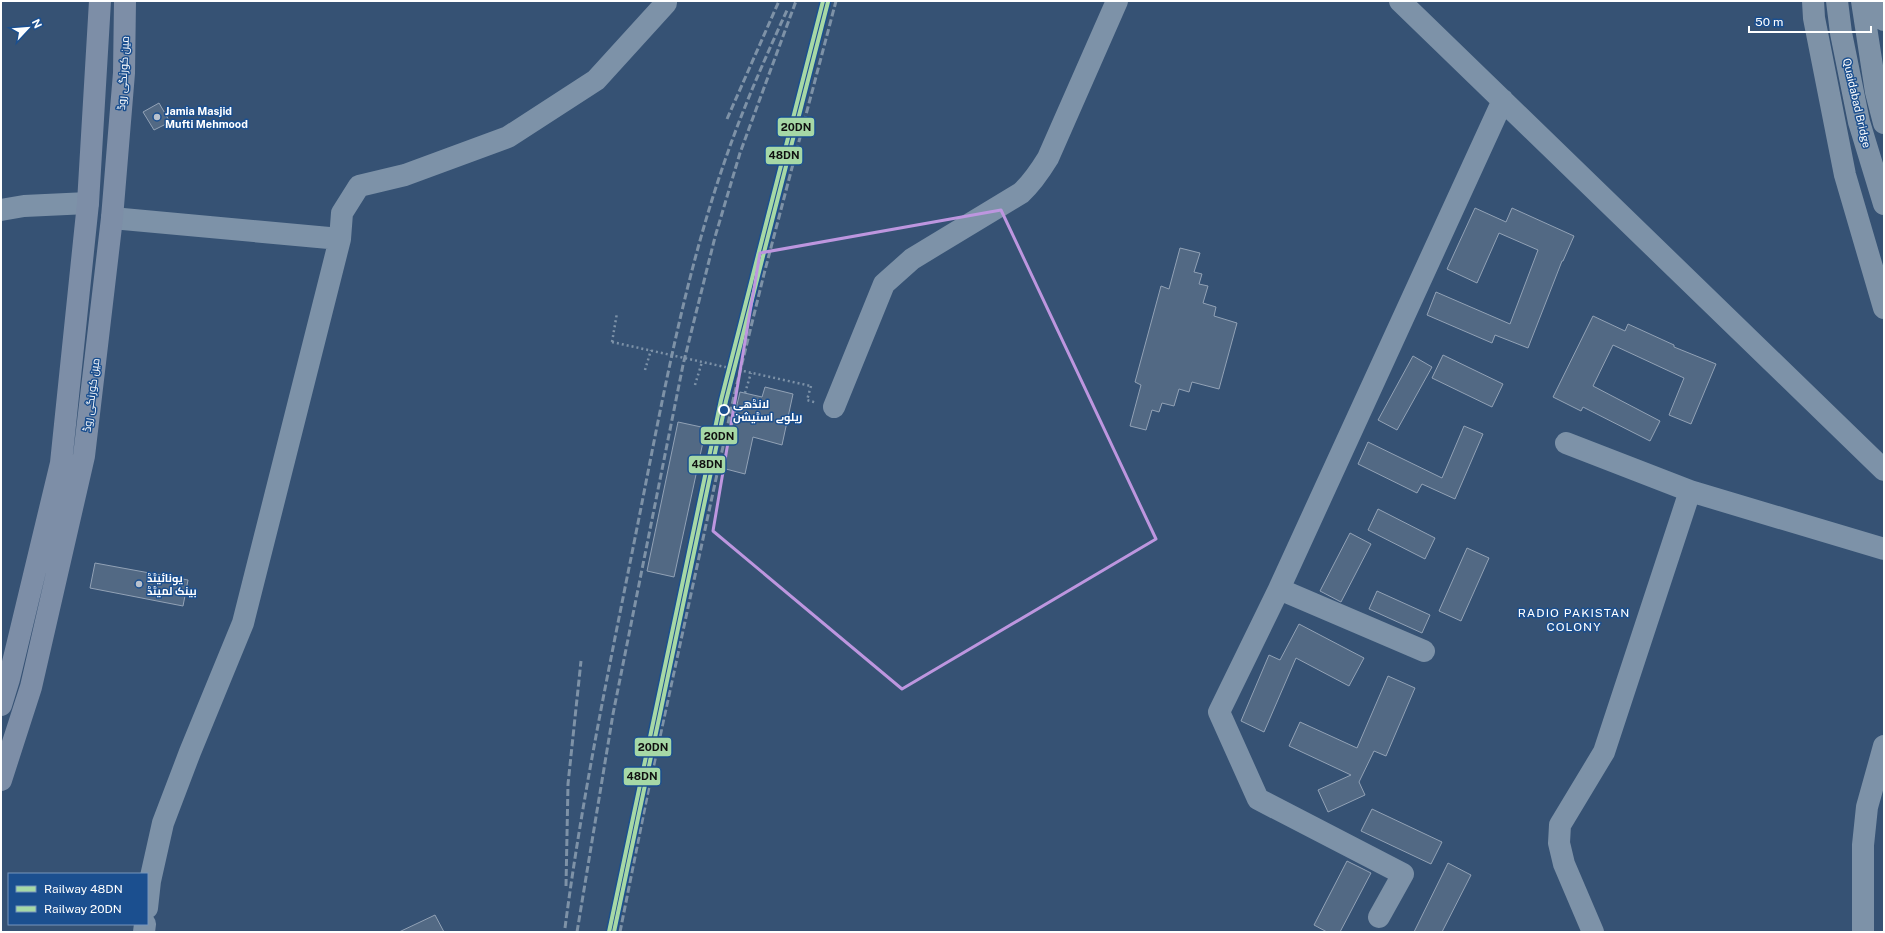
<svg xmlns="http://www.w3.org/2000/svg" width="1885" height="933" font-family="'Public Sans',Cairo,sans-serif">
<rect width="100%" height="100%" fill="#365274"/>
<path fill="#526984" stroke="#92a2b6" d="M159,103L170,122L154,130L143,112Z
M1475,208L1506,222L1512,208L1574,236L1563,261H1562L1528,348L1495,335L1492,343L1427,315L1436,292L1510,324L1538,250L1499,233L1477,283L1447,269Z
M1180,248L1200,253L1194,272L1202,274L1199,284L1208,286L1203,303L1216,307L1214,316L1237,323L1219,389L1192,382L1189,392L1179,389L1174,406L1162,403L1159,412L1152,410L1146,430L1130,426L1141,385L1135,382L1161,286L1169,289Z
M1593,316L1625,331L1628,324L1674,345V347L1716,364L1691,424L1669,415L1684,378L1613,345L1593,386L1660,421L1650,441L1583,407L1581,411L1553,397Z
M1443,355L1503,384L1492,407L1432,378Z
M1413,356L1432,367L1397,430L1378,420Z
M765,387L793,394L782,445L753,437L745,474L722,468L740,392L762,397Z
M678,422L706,428L674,577L647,571Z
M1464,426L1483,434L1455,499L1422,484L1417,493L1358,464L1368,442L1442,478Z
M1378,509L1435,538L1425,559L1368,530Z
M1350,533L1371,544L1341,602L1320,591Z
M1467,548L1489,558L1461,621L1439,611Z
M95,563L188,580L183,606L90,588Z
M1377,591L1430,615L1422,633L1369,609Z
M1299,624L1364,658L1349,686L1296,658L1264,732L1241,721L1269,655L1280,660Z
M1388,676L1415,688L1386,756L1374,751L1359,782L1365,795L1328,812L1318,790L1351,775L1289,746L1300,722L1357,748Z
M1372,809L1442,842L1431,864L1361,831Z
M1347,861L1371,873L1340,932H1327L1314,925Z
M1448,863L1471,875L1442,932H1414Z
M435,915L444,932H399Z"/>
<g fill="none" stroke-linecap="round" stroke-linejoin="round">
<path stroke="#7d92a8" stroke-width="2.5" stroke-dasharray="2 3" stroke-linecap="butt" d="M612,342L617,313
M645,370L651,350
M695,385L702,362
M811,386L807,400L817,403
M745,393L751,373"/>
<path stroke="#7d92a8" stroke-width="22" d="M1400,1L1884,470
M1,210L24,206L88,203
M112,218L340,239
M834,407L884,284L912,259L1021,193C1032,183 1040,171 1048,158L1117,1
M1566,443L1690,491L1884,549
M1279,589L1424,651
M147,908L150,881L163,823L190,752L243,623L340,239L342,213L359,186L405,175L508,137L596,80L666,3
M1379,917L1403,874L1258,799L1219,712L1279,589L1503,100
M144,932L145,924
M1593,932L1564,864L1559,843L1560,825L1604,752L1690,491
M1863,932V845L1867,807L1884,746"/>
<path stroke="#7d8ea7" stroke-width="22" d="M1,705L9,679L61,463L88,203L100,1
M1,780L31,687L84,456L112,218L124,73L125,1"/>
<path stroke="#7e92a7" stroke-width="22" d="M1813,1L1814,18L1845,175L1884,308
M1837,1L1841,33L1859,122L1884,204
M1862,1L1876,92L1884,123
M1881,1L1884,20"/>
<path stroke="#7e92a7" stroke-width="3" stroke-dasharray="7 3" stroke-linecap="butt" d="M727,119L779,1
M566,886L568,784L581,661
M565,928C582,797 609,668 635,538C661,408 684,274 729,149C746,101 767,54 788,8
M577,932L613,714L683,365L715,237L740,153L796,1
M620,932L648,792L734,396L764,274L836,1"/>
<path stroke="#7d92a8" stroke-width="2.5" stroke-dasharray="2 3" stroke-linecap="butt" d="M612,342L811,386"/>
<g stroke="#1b4f8f" stroke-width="7">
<path id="rail-1" d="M609,932L721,400L823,1"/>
</g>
<g stroke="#1b4f8f" stroke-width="7">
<path id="rail-2" d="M614,932L726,401L828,2"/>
</g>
<use href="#rail-1" stroke="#a6d8a6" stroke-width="4"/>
<use href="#rail-2" stroke="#a6d8a6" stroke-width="4"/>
</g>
<path fill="none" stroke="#bd96df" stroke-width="3" stroke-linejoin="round" d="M1001,210L1156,539L902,689L713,531L760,253Z"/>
<g fill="#b9c2ce" stroke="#1b4f8f" stroke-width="1.5">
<circle cx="157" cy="117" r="4"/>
<circle cx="139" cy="584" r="4"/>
</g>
<circle fill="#1b4f8f" stroke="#fff" stroke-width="2" cx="724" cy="410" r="5"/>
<g text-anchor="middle" stroke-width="3" stroke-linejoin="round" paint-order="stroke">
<g font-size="11" fill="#fff" stroke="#1b4f8f">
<text transform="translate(123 73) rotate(-87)" y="4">مین کورنگی روڈ</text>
<text transform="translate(1857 103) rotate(77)" y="4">Quaidabad Bridge</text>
<text transform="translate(91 395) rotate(-83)" y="4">مین کورنگی روڈ</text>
</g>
<g font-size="11" font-weight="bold" fill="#fff" stroke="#1b4f8f" text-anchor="start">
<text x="165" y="115">Jamia Masjid<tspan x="165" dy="13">Mufti Mehmood</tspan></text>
<text x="147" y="582">یونائیٹڈ<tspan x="147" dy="13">بینک لمیٹڈ</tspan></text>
</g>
<g font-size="11" font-weight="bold" fill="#fff" stroke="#1b4f8f" text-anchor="start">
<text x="733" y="408">لانڈھی<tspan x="733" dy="13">ریلوے اسٹیشن</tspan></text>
</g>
<g font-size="12" letter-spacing="1" fill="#fff" stroke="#1b4f8f">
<text x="1574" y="617">RADIO PAKISTAN<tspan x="1574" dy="14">COLONY</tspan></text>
</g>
</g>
<g stroke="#1b4f8f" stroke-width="1.5">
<rect x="777" y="117" width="38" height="20" rx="4" fill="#a6d8a6"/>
<rect x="765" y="146" width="38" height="19" rx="4" fill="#a6d8a6"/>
<rect x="700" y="426" width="38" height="19" rx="4" fill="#a6d8a6"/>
<rect x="688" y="455" width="38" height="19" rx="4" fill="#a6d8a6"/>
<rect x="634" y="737" width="38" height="20" rx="4" fill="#a6d8a6"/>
<rect x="623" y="767" width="38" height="19" rx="4" fill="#a6d8a6"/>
</g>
<g font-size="11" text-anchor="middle" font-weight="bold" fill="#111">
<text x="796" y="131">20DN</text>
<text x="784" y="159">48DN</text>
<text x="719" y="440">20DN</text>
<text x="707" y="468">48DN</text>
<text x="653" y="751">20DN</text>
<text x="642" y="780">48DN</text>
</g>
<rect width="1885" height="933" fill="none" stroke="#ffffff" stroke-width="4"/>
<rect x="8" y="873" width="140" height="52" fill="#1b4f8f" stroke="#7695bc"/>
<rect x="16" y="886" width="20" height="6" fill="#a6d8a6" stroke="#7695bc"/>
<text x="44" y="893" font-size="12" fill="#ffffff">Railway 48DN</text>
<rect x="16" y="906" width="20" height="6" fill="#a6d8a6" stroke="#7695bc"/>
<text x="44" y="913" font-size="12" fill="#ffffff">Railway 20DN</text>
<g transform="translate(28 28) rotate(64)" stroke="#1b4f8f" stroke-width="3" paint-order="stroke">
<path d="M0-3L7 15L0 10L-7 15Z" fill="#ffffff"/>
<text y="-6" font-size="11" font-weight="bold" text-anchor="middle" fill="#ffffff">N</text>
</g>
<path d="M1749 26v6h122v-6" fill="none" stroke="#ffffff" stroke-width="2"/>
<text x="1755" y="26" font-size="12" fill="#ffffff" stroke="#1b4f8f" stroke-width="3" paint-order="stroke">50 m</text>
</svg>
